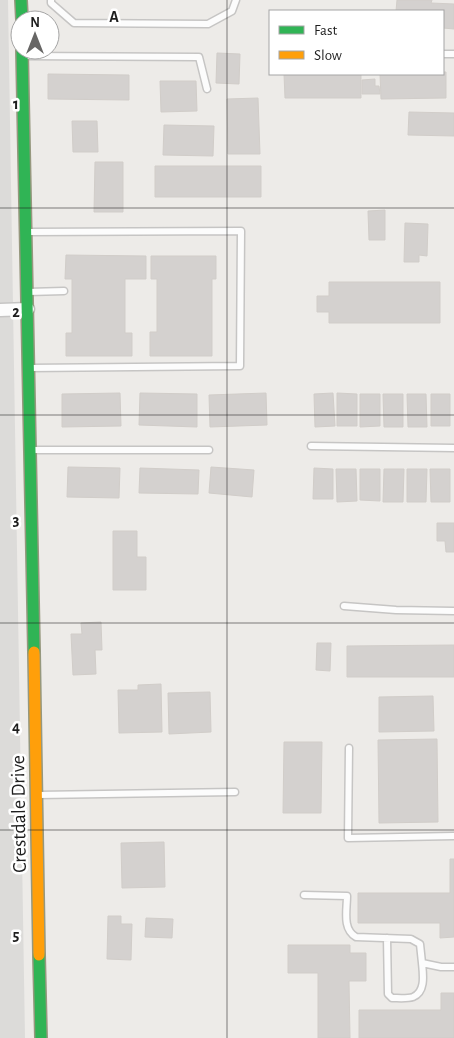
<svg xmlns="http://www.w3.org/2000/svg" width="454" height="1038" font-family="'Alegreya Sans',sans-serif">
<rect width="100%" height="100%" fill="#edebe8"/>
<path fill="#dcdbd9" d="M0,0H8L25,1038H0Z"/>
<path fill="#d4d1cf" stroke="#d1cdc9" d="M397,0H432L431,3L454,4V29L443,28L444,14L443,11H396Z
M217,53L240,54L239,84L216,83Z
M443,72H446V98L381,99L380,74H443Z
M48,74L129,75V100L48,99Z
M284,74H361V98H285Z
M375,79V86H379L380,94H362V80Z
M160,81H196L197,111L161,112Z
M258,98L260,154H228L227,99Z
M409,112L454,113V136L408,135Z
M72,121H97L98,152H73Z
M164,125L214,126L213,156L163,155Z
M95,162H123V212H94Z
M155,166H261V197H155Z
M385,210V240H369L368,211Z
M405,223L428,224L427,256L419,255V262H404Z
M66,255L146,256V279H125V333H132V356H66V333H72V279H65Z
M151,256H216V279H212V356H150V332H157V279H151Z
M329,282H440V323H329V312H317V296H329Z
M120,393L121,426L62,427V394Z
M140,393L197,394V427L139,425Z
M266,393L267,425L210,427L209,395Z
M333,393L335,426L315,427L314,394Z
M337,393L357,394V426H337Z
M360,394H380V426L360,427Z
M383,394H403V427H384Z
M407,394H426L427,427H408Z
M431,394H450V426H431Z
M68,467L120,468L119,498L67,497Z
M211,467L254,470L252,497L209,493Z
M140,468L199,470L198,494L139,493Z
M314,468L333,469V499H313Z
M336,469H356L357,501L337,502Z
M360,469H380V501L360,500Z
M384,469H404L403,502H383Z
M407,469H427L426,502H407Z
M430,469H450V502H431Z
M437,523H454V552H446L445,541H437Z
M113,531H137V557H146V590H113Z
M101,622L102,650H95L96,674L73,675L71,634H82L81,623Z
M317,643H331L330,671L316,670Z
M454,645V677H347V646Z
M161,684L162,732L119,733L118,690H138V685Z
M210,692L211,732L169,734L168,693Z
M433,696L434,731L379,732V697Z
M437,739L438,822L379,823L378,740Z
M284,742H322L321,813H283Z
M164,842L165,887L122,888L121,843Z
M450,859H454V937L440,938V923H358V893H450Z
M108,916H121V924H132L131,960L107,959Z
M146,918L173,919L172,938L145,937Z
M288,945H350V953H366V981H349L350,1038H318V973H288Z
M441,993H454V1038H359V1010H441Z"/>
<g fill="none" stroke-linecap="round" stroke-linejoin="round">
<g stroke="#c6c5c4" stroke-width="9">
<path id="lane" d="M51,0V3L74,23L208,24L232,11L236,0
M443,54H454
M23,56L199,57L207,89
M28,232L241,231L240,366L29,368
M28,292L64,291
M311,446L454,448
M32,450H209
M344,606L396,610L454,611
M349,748L348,838L454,836
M38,795L235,792
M304,895L347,896C347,910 342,929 356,937L411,939L420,944L422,963L441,967H454
M387,938L388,994L392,998C398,998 407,999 413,997C426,992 423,974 422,963"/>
</g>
<g stroke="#c6c5c4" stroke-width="15">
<path id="street" d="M0,310L28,309"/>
</g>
<g stroke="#96987e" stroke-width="14">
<path id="fast" d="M21,0L22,20
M22,50L34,652
M39,955L41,1038"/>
</g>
<g stroke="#96987e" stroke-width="14">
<path id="slow" d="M34,652L39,955"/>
</g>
<use href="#lane" stroke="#fcfcfc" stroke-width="6"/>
<use href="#street" stroke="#fcfcfc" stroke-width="12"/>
<use href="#fast" stroke="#30b455" stroke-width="11"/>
<use href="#slow" stroke="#ff9f0a" stroke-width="11"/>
</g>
<path fill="none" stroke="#1f1f1f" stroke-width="1" stroke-opacity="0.55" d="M227,0V1038M0,208H454M0,415H454M0,623H454M0,830H454"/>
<g text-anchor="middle" stroke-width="5" stroke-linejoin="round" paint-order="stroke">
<g font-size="20" fill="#1f1f1f" stroke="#fff">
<text transform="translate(18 814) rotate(-91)" y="7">Crestdale Drive</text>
</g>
</g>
<g font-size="16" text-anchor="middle" font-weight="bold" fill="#1f1f1f" stroke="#fff" stroke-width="5" stroke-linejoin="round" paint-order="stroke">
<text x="114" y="22">A</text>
<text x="16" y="109">1</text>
<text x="16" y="317">2</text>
<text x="16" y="525">3</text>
<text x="16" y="732">4</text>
<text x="16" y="940">5</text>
</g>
<rect x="269" y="10" width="175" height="65" fill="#ffffff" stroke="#a5a5a5"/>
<rect x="279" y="26" width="25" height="8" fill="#30b455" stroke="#a5a5a5"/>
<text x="314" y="35" font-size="15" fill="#1f1f1f">Fast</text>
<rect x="279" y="51" width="25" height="8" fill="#ff9f0a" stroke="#a5a5a5"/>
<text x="314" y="60" font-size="15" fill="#1f1f1f">Slow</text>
<g transform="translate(35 35)"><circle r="24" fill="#ffffff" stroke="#a5a5a5"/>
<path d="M0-4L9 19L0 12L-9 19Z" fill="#676665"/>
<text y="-8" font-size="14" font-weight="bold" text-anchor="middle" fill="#1f1f1f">N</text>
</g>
</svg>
